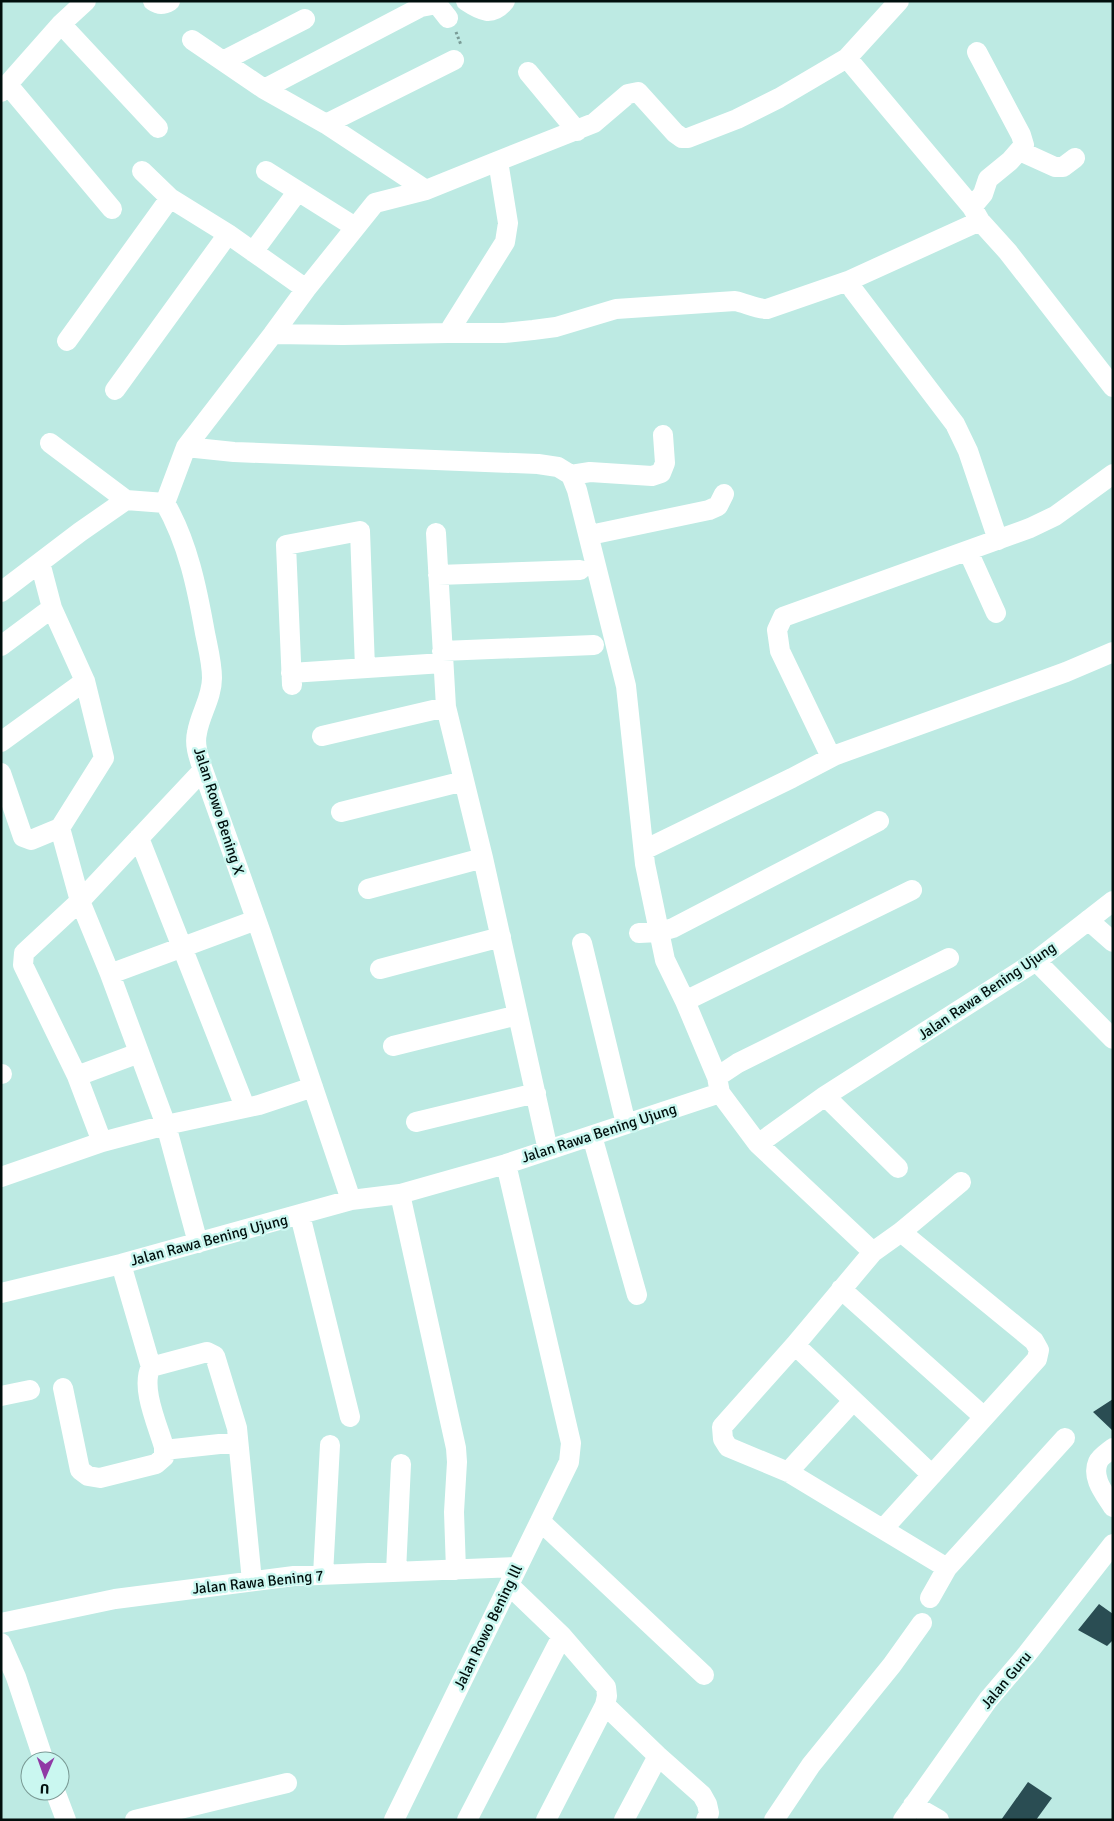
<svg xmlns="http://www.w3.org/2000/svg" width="1114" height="1821" font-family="Signika,sans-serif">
<rect width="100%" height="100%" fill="#bdeae3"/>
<path fill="#2a4d53" d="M1113,1399V1431L1093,1412Z
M1099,1604L1113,1614V1640L1107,1646L1078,1630Z
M1028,1782L1052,1798L1036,1820H1001Z"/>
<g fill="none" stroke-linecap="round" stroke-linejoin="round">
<path stroke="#7a9c97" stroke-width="3" stroke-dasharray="2.5 2.5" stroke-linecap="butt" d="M456,32L461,45"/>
<path stroke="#fff" stroke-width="20" d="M153,1C159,5 163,5 170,1
M466,1C481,11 492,17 505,1
M899,1L847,58L972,207L980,221
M61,24L158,128
M192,40L264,89L326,124L426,190
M223,61L305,19
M528,72L577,131
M8,85L112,209
M264,89L421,7L437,4L448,18
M1,92L61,24L86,1
M326,124L454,60
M1020,151L1055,167H1063L1075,158
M142,171L170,198L228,234L306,289
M266,171L355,227
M972,207L983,194L988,179L1010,161L1024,145L1021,135L977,52
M253,252L298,191
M448,333H504L533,330L556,327L616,309L735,301C746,303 755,309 767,309L848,281
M273,334L306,289L375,203L426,190L498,161
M67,341L170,198
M115,390L228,234
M50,443L126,500L165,503
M186,447L234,452L538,464L558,467L571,475L577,490L626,686L645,864L665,960L685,1001L717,1077L720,1093
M571,475L590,472L652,476L661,473L665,463L663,435
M165,503L186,447L273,334L343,335L448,333L505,242L508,223L498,161L594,123L628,94L638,92L675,133L682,138H688L737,119L779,98L847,58
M165,503C188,543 197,588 205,633C208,648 212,663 212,678C212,698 200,714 197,733C194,745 199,758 203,770L261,933L351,1200
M436,533L446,707L483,858L548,1150
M590,535L709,510L718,506L724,494
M998,540L968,451L955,424L854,291L848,281L980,221L1008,252L1113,387
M968,551L996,613
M42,570L52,608L85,681L104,758L60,828L80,901L110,974L166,1125L198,1243
M438,575L580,570
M1,592L80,532L126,500
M1,646L52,608
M442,651L594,645
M291,673L443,663
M292,685L286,545L360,531L365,668
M322,736L446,707
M1,742L85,681
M831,757L780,651L777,630L783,617L1030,528L1055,516L1113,474
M1,773L23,837L31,840L60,828
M341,812L464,781
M139,838L245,1107
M644,850L792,778L836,755L1066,672L1113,652
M368,889L483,858
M1088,920L1113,942
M639,933L659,932L673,928L879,821
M582,943L626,1124
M1036,961L1113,1039
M380,969L501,937
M110,974L256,920
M685,1001L912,890
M393,1046L518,1015
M1,1074H2
M77,1076L139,1053
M717,1077L738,1063L949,958
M825,1096L898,1168
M416,1122L536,1093
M592,1136L637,1295
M102,1142L77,1076L23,965L24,953L80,901L203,770
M758,1144L873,1252L795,1345L722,1427L723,1439L728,1447L788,1472L947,1568L930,1598
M1,1177L102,1142L166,1125L259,1105L313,1087
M400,1194L456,1448L457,1462L454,1512L456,1570
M300,1215L350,1417
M873,1252L901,1232L961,1182
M121,1264L151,1367
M841,1289L984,1417
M1,1293L121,1264L351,1200L400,1194L506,1164L720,1093L758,1144L825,1096L1036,961L1113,901
M795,1345L932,1475
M63,1388L80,1470L88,1476L100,1478L156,1464L164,1457V1447C158,1426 140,1387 151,1367L207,1352L215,1356L237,1428L252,1581
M1,1396L30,1390
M1113,1448C1108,1452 1100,1457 1098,1462C1091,1478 1105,1494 1113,1507
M164,1450L238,1442
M788,1472L853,1401
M540,1521L704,1675
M883,1529L1037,1359L1039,1350L1034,1341L901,1232
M947,1568L1065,1438
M396,1572L401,1464
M323,1575L330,1445
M509,1585L562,1636L606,1687L607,1696L605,1705L658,1756L702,1795L707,1804L709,1813L706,1820
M1,1623L115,1599L294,1576L517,1567
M1,1643L16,1677L44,1761
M55,1791L66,1820
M913,1805L939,1820
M135,1820L287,1783
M394,1820L569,1462L571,1443L506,1164
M467,1820L562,1636
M546,1820L605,1705
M624,1820L658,1756
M774,1820L811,1765L892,1665L922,1623
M903,1820L988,1700L1027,1654L1113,1544"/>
</g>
<g text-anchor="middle" stroke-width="5" stroke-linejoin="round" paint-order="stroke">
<g font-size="15" fill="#010f0d" stroke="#caf7f0">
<text transform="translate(219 811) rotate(72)" y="5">Jalan Rowo Bening X</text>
<text transform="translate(987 991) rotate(-34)" y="5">Jalan Rawa Bening Ujung</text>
<text transform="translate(599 1133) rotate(-18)" y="5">Jalan Rawa Bening Ujung</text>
<text transform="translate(209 1240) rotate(-15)" y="5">Jalan Rawa Bening Ujung</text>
<text transform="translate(258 1582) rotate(-6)" y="5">Jalan Rawa Bening 7</text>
<text transform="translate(488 1627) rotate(-64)" y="5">Jalan Rowo Bening lll</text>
<text transform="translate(1006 1680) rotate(-50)" y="5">Jalan Guru</text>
</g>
</g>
<rect width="1114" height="1821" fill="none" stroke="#010f0d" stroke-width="5"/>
<g transform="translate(45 1776) rotate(182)"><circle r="24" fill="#caf7f0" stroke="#7a9a95"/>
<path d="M0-4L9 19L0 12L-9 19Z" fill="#9039a5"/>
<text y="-8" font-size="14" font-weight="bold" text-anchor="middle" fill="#010f0d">U</text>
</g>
</svg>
